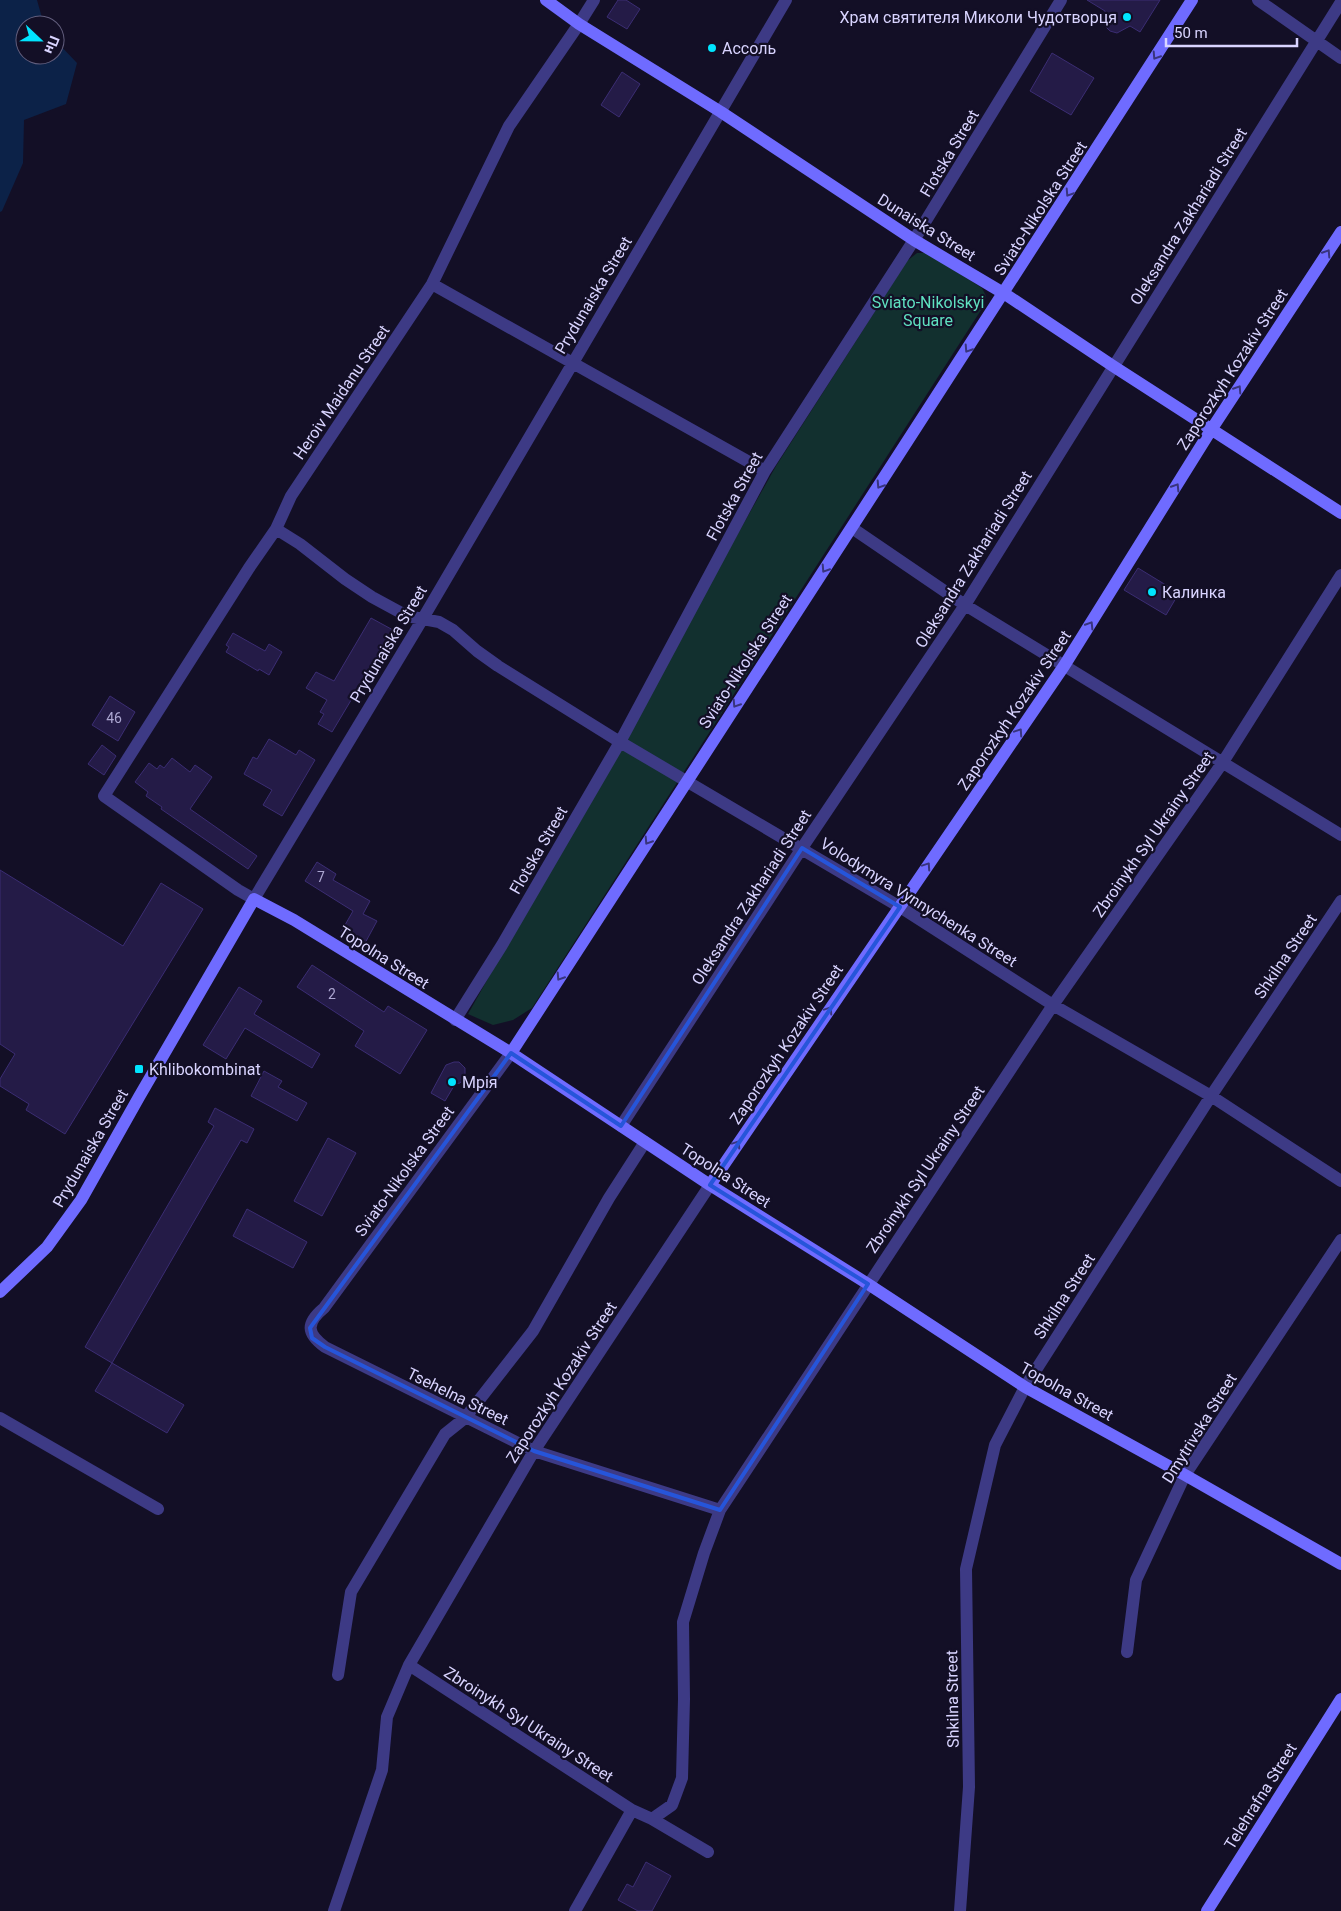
<svg xmlns="http://www.w3.org/2000/svg" width="1341" height="1911" font-family="Roboto,sans-serif">
<rect width="100%" height="100%" fill="#130f26"/>
<path fill="#12302f" d="M917,253H927L982,288L986,296L983,307L532,1008L513,1020L493,1025L468,1014L776,466L907,261Z"/>
<path fill="#0c2248" d="M0,0H37L44,25H25V55H55V40L77,63L66,104L24,120L23,163L2,211L0,212Z"/>
<path fill="#241b47" stroke="#3b2d73" d="M618,0H626L640,9L627,29L607,17Z
M1087,0H1160L1140,32L1130,26L1117,33L1110,31L1105,26V11Z
M1052,53L1094,78L1071,115L1030,91Z
M622,72L640,84L619,117L601,105Z
M1138,568L1179,593L1166,615L1124,590Z
M371,618L393,630L332,732L318,724L324,714L320,712L327,700L306,688L316,672L334,681Z
M233,633L265,651L269,644L282,652L269,675L259,669L258,671L226,652L229,647L226,645Z
M110,696L135,712L118,741L92,725Z
M269,739L296,755L299,750L315,760L282,816L263,805L272,790L244,774L253,757L257,759Z
M102,745L116,756L104,775L88,764Z
M172,758L190,772L195,765L212,777L190,809L257,856L248,869L161,809L162,807L146,796L148,792L135,782L149,763L157,769L160,765L164,768Z
M317,862L336,874L333,880L370,901L363,914L377,921L364,945L341,932L353,911L305,881Z
M0,870L123,946L161,883L203,909L65,1134L26,1110L29,1104L0,1086V1079L15,1054L0,1044Z
M312,965L384,1012L388,1006L427,1030L400,1074L355,1046L364,1031L297,987Z
M239,987L262,1001L254,1014L320,1054L312,1068L245,1028L226,1059L203,1045Z
M454,1062H459L465,1068V1077L460,1083L455,1084L445,1101L431,1093L446,1065Z
M264,1071L282,1081L278,1087L307,1103L297,1121L251,1096Z
M215,1108L254,1129L247,1143L241,1140L112,1363L85,1347L214,1126L208,1122Z
M328,1138L356,1153L322,1216L294,1201Z
M247,1209L307,1242L293,1268L233,1236Z
M112,1363L184,1405L167,1433L95,1391Z
M646,1862L671,1876L652,1911H638L618,1900L627,1884L633,1887Z"/>
<g fill="none" stroke-linecap="round" stroke-linejoin="round">
<path stroke="#3d3a85" stroke-width="12" d="M594,0L579,24L509,126L432,284L291,496L276,529L249,568L104,796L238,890L254,899L422,620L786,0
M1258,0L1341,58
M432,284L765,471
M852,528L965,605L1341,835
M276,529L300,544L345,579L372,597L407,616L439,622L453,630L477,651L498,666L620,742L900,907L1053,1005L1211,1096L1341,1181
M455,1020L502,945L620,742L765,471L914,240L1061,0
M511,1053L324,1308C306,1323 306,1333 325,1347L534,1451L720,1510
M621,1126L802,848L965,605L1341,2
M0,1418L158,1509
M1127,1652L1136,1580L1185,1475L1341,1240
M409,1665L632,1810L652,1819L708,1852
M338,1675L351,1592L445,1434L465,1418L533,1331L609,1198L645,1142
M652,1819L672,1805L682,1778L684,1699L683,1622L704,1553L720,1510L1053,1005L1223,762L1341,575
M334,1911L382,1770L387,1717L409,1665L534,1451L710,1185
M575,1911L632,1810
M960,1911L969,1787L966,1569L995,1445L1025,1387L1211,1096L1341,901"/>
<path stroke="#6f6bff" stroke-width="12" d="M546,0L579,24L721,112L914,240L1005,294L1113,366L1341,513
M511,1053C737,702 967,352 1192,0
M710,1185L1064,666L1211,430L1341,232
M0,1292L47,1247L81,1200L139,1097L254,899L294,920L511,1053L710,1185L868,1284L1025,1387L1185,1475L1341,1564
M1207,1911L1341,1699"/>
</g>
<defs><path id="oneway-chevron" d="M-2-3.5L2.5 0L-2 3.5" fill="none" stroke-width="1.6" stroke-linecap="round" stroke-linejoin="round" transform="scale(1.25)"/></defs>
<g stroke="#38347d">
<use href="#oneway-chevron" transform="translate(1156 56) rotate(123)"/>
<use href="#oneway-chevron" transform="translate(1069 193) rotate(123)"/>
<use href="#oneway-chevron" transform="translate(1327 253) rotate(-57)"/>
<use href="#oneway-chevron" transform="translate(968 349) rotate(123)"/>
<use href="#oneway-chevron" transform="translate(1238 389) rotate(-57)"/>
<use href="#oneway-chevron" transform="translate(880 485) rotate(123)"/>
<use href="#oneway-chevron" transform="translate(1176 487) rotate(-58)"/>
<use href="#oneway-chevron" transform="translate(825 569) rotate(123)"/>
<use href="#oneway-chevron" transform="translate(1090 625) rotate(-58)"/>
<use href="#oneway-chevron" transform="translate(736 704) rotate(123)"/>
<use href="#oneway-chevron" transform="translate(1019 732) rotate(-56)"/>
<use href="#oneway-chevron" transform="translate(648 841) rotate(123)"/>
<use href="#oneway-chevron" transform="translate(927 866) rotate(-56)"/>
<use href="#oneway-chevron" transform="translate(560 977) rotate(123)"/>
<use href="#oneway-chevron" transform="translate(829 1010) rotate(-56)"/>
<use href="#oneway-chevron" transform="translate(737 1144) rotate(-56)"/>
</g>
<path fill="none" stroke="#2655da" stroke-width="4" stroke-linejoin="round" d="M802,848L900,907L710,1185L868,1284L720,1510L534,1451L325,1347L312,1338L310,1328L511,1053L621,1126Z"/>
<g fill="#00e5ff" stroke="#130f26" stroke-width="2">
<circle cx="1127" cy="17" r="5"/>
<circle cx="712" cy="48" r="5"/>
<circle cx="1152" cy="592" r="5"/>
<rect x="134" y="1064" width="10" height="10" rx="2.5"/>
<circle cx="452" cy="1082" r="5"/>
</g>
<g text-anchor="middle" stroke-width="4.5" stroke-linejoin="round" paint-order="stroke">
<g font-size="14" fill="#aca6d1">
<text x="114" y="723">46</text>
<text x="321" y="882">7</text>
<text x="332" y="999">2</text>
</g>
<g font-size="16" fill="#d9d4ff" stroke="#130f26" text-anchor="start">
<text x="1117" y="23" text-anchor="end">Храм святителя Миколи Чудотворця</text>
<text x="722" y="54">Ассоль</text>
<text x="1162" y="598">Калинка</text>
<text x="149" y="1075">Khlibokombinat</text>
<text x="462" y="1088">Мрія</text>
</g>
<g font-size="16" fill="#d9d4ff" stroke="#130f26">
<text transform="translate(949 153) rotate(-59)" y="6">Flotska Street</text>
<text transform="translate(1040 208) rotate(-57)" y="6">Sviato-Nikolska Street</text>
<text transform="translate(1188 216) rotate(-58)" y="6">Oleksandra Zakhariadi Street</text>
<text transform="translate(927 227) rotate(32)" y="6">Dunaiska Street</text>
<text transform="translate(593 295) rotate(-59)" y="6">Prydunaiska Street</text>
<text transform="translate(1232 369) rotate(-57)" y="6">Zaporozkyh Kozakiv Street</text>
<text transform="translate(341 392) rotate(-56)" y="6">Heroiv Maidanu Street</text>
<text transform="translate(734 496) rotate(-61)" y="6">Flotska Street</text>
<text transform="translate(973 559) rotate(-58)" y="6">Oleksandra Zakhariadi Street</text>
<text transform="translate(388 644) rotate(-59)" y="6">Prydunaiska Street</text>
<text transform="translate(745 661) rotate(-57)" y="6">Sviato-Nikolska Street</text>
<text transform="translate(1014 710) rotate(-56)" y="6">Zaporozkyh Kozakiv Street</text>
<text transform="translate(1153 834) rotate(-55)" y="6">Zbroinykh Syl Ukrainy Street</text>
<text transform="translate(538 850) rotate(-60)" y="6">Flotska Street</text>
<text transform="translate(751 897) rotate(-57)" y="6">Oleksandra Zakhariadi Street</text>
<text transform="translate(919 902) rotate(32)" y="6">Volodymyra Vynnychenka Street</text>
<text transform="translate(1285 956) rotate(-56)" y="6">Shkilna Street</text>
<text transform="translate(384 957) rotate(32)" y="6">Topolna Street</text>
<text transform="translate(786 1044) rotate(-56)" y="6">Zaporozkyh Kozakiv Street</text>
<text transform="translate(90 1148) rotate(-60)" y="6">Prydunaiska Street</text>
<text transform="translate(925 1169) rotate(-56)" y="6">Zbroinykh Syl Ukrainy Street</text>
<text transform="translate(404 1171) rotate(-54)" y="6">Sviato-Nikolska Street</text>
<text transform="translate(726 1175) rotate(33)" y="6">Topolna Street</text>
<text transform="translate(1064 1296) rotate(-57)" y="6">Shkilna Street</text>
<text transform="translate(561 1382) rotate(-57)" y="6">Zaporozkyh Kozakiv Street</text>
<text transform="translate(1067 1391) rotate(29)" y="6">Topolna Street</text>
<text transform="translate(458 1396) rotate(26)" y="6">Tsehelna Street</text>
<text transform="translate(1199 1428) rotate(-58)" y="6">Dmytrivska Street</text>
<text transform="translate(952 1699) rotate(-91)" y="6">Shkilna Street</text>
<text transform="translate(529 1724) rotate(33)" y="6">Zbroinykh Syl Ukrainy Street</text>
<text transform="translate(1260 1796) rotate(-58)" y="6">Telehrafna Street</text>
</g>
<g font-size="16" fill="#5fe0c0" stroke="#130f26">
<text x="928" y="308">Sviato-Nikolskyi<tspan x="928" dy="18">Square</tspan></text>
</g>
</g>
<g transform="translate(40 40) rotate(112)"><circle r="24" fill="#130f26" stroke="#625e7d"/>
<path d="M0-4L9 19L0 12L-9 19Z" fill="#00e5ff"/>
<text y="-8" font-size="14" font-weight="bold" text-anchor="middle" fill="#d9d4ff">Пн</text>
</g>
<path d="M1166 38v8h131v-8" fill="none" stroke="#d9d4ff" stroke-width="2.5"/>
<text x="1174" y="38" font-size="15" fill="#d9d4ff" stroke="#130f26" stroke-width="4" paint-order="stroke">50 m</text>
</svg>
